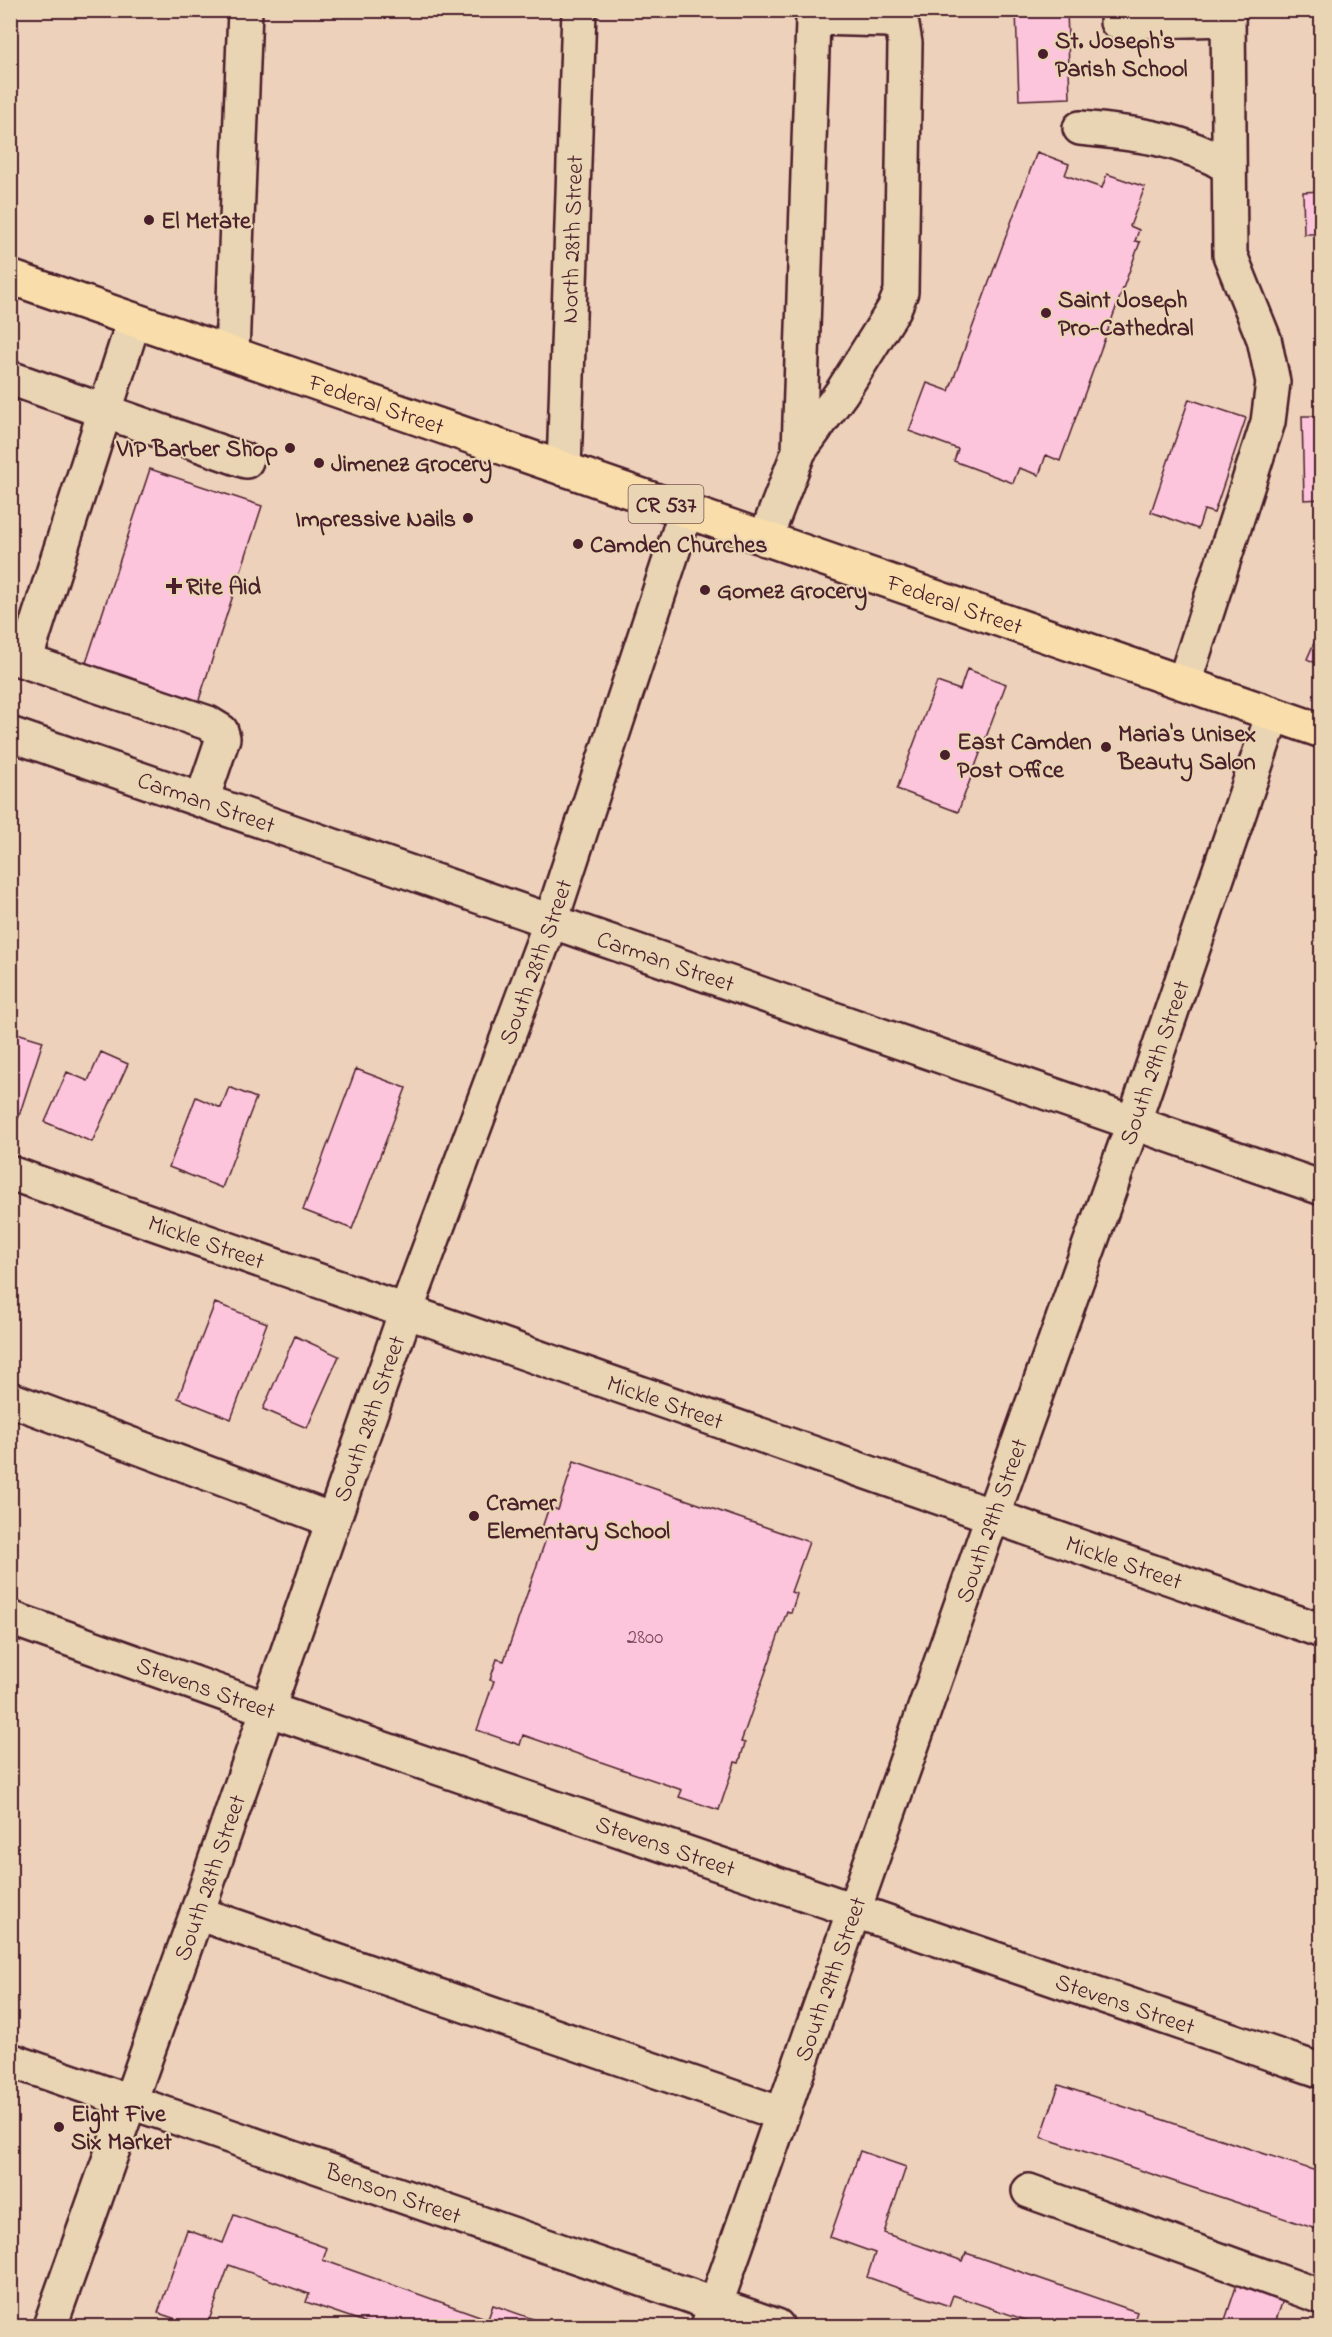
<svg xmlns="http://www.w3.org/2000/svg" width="1332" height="2337" font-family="'Indie Flower',sans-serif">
<rect width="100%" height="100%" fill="#edd1bb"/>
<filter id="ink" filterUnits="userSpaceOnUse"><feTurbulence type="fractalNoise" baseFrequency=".0167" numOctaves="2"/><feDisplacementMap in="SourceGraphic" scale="12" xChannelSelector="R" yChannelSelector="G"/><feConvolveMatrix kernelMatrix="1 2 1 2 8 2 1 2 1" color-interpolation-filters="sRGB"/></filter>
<g filter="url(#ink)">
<path fill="#fdc5db" stroke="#4a1f2b" stroke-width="1.5" d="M1016,10H1067L1070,98L1019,100Z
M1301,10H1322V14H1301Z
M1037,152L1069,164L1065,175L1102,188L1107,174L1145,187L1130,226L1139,230L1135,241L1140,242L1060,461L1046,455L1039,475L1019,468L1013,483L954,461L958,449L909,431L927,383L949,391Z
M1322,191V234H1304L1303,192Z
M1189,399L1246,418L1214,513L1204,510L1198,529L1151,512Z
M1302,416H1322V499L1304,500Z
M150,469L262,506L198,703L85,666Z
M1322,625V666L1307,659Z
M967,669L1006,684L958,812L897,789L937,682L960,690Z
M10,1031L43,1041L18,1119L10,1117Z
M101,1052L128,1064L92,1142L45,1122L67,1072L88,1081Z
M356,1069L406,1088L352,1229L303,1210Z
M229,1087L256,1098L222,1188L169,1167L196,1097L221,1108Z
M215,1303L267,1323L231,1419L178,1398Z
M295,1336L339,1356L307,1428L263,1409Z
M574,1461L809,1542L791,1592L797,1594L791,1613L787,1611L741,1742L745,1743L739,1763L735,1762L719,1810L679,1797L682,1790L523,1735L520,1745L477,1730L494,1681L490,1680L497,1659L504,1661L548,1533L541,1531L549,1507L558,1510Z
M1059,2085L1322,2173V2231L1041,2137Z
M860,2151L906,2167L884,2233L963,2261L966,2253L1137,2312L1133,2323L1144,2326H1043L953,2295L949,2306L867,2277L875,2253L830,2237Z
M234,2215L327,2248L323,2260L488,2319L493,2305L553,2326H376L306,2302L309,2294L229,2265L207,2326H197L158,2313L187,2230L223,2243Z
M1237,2284L1283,2300L1274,2326H1223Z"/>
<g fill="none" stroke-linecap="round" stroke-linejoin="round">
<g stroke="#4a1f2b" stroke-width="38">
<g id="minor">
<path d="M1117,22L1228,19"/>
<path d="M1080,128C1132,133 1183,138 1229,167"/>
<path d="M232,353L245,10"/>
<path d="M10,378L246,461"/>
<path id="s1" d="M564,469L579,10"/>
<path d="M765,539L799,451L842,392L894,309L901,292L905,43L902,25L889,20L816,18L813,20L799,451"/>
<path d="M10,656L208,723L221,731L223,738L202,800"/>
<path d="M25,661L134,320"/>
<path d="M1184,683L1268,422L1273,382L1264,339L1230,255L1228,10"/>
<path id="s2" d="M10,734L1322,1188"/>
<path id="s3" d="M10,1173L1322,1631"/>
<path d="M10,1399L332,1520"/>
<path id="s4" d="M10,1618L267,1709L1322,2071"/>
<path d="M197,1913L782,2114"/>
<path id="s5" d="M10,2060L777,2326"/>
<path d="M1029,2191L1322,2297"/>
<path id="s6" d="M50,2326L197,1913L406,1311L551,921L686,511"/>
<path id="s7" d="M708,2326L992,1517L1133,1124L1273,714"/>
</g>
</g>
<g stroke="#4a1f2b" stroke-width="38">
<g id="major">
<path id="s8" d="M10,277L1322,731"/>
</g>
</g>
<use href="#minor" stroke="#e9d4b3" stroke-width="33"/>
<use href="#major" stroke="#f9deab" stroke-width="33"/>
</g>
</g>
<g fill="#4a1f2b" stroke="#e9d4b3" stroke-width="2">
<circle cx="1043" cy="54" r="6"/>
<circle cx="149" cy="220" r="6"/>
<circle cx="1046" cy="313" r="6"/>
<circle cx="290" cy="448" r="6"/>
<circle cx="319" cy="463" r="6"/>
<circle cx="468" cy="518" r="6"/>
<circle cx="578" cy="544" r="6"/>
<path d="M171 577h6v6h6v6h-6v6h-6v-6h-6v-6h6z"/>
<circle cx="705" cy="590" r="6"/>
<circle cx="1106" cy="747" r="6"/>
<circle cx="945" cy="755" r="6"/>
<circle cx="474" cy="1516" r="6"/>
<circle cx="59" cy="2127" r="6"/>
</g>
<g text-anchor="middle" stroke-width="4.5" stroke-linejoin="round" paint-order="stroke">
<g font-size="21" fill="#774857">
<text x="645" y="1643">2800</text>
</g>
<rect fill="#e9d4b3" stroke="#7a5554" stroke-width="1.5" x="628.5" y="485" width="75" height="38" rx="4.5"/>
<g font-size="22" font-weight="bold" fill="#4a1f2b">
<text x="666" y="512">CR 537</text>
</g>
<g font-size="24" font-weight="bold" fill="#4a1f2b" stroke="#e9d4b3" text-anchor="start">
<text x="1055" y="48">St. Joseph's<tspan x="1055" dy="28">Parish School</tspan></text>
<text x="161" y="228">El Metate</text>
<text x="1058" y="307">Saint Joseph<tspan x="1058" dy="28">Pro-Cathedral</tspan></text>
<text x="278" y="456" text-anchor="end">VIP Barber Shop</text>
<text x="331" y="471">Jimenez Grocery</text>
<text x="456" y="526" text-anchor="end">Impressive Nails</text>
<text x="590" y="552">Camden Churches</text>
<text x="186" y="594">Rite Aid</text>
<text x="717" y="598">Gomez Grocery</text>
<text x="1118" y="741">Maria's Unisex<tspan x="1118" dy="28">Beauty Salon</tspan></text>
<text x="957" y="749">East Camden<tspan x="957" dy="28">Post Office</tspan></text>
<text x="486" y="1510">Cramer<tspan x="486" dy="28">Elementary School</tspan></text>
<text x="71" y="2121">Eight Five<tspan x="71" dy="28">Six Market</tspan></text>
</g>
<g font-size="24" fill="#4a1f2b" stroke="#e9d4b3">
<text dy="8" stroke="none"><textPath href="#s1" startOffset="230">North 28th Street</textPath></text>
<text dy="8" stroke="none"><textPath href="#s8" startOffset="388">Federal Street</textPath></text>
<text dy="8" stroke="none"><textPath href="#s8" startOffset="1000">Federal Street</textPath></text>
<text dy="8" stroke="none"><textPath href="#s2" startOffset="208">Carman Street</textPath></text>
<text dy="8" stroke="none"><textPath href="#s2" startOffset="694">Carman Street</textPath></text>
<text dy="8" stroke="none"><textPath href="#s6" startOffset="1448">South 28th Street</textPath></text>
<text dy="8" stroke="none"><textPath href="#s7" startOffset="1340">South 29th Street</textPath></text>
<text dy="8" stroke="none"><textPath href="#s3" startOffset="208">Mickle Street</textPath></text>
<text dy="8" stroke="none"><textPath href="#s3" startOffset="694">Mickle Street</textPath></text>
<text dy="8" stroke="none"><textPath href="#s6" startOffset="962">South 28th Street</textPath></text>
<text dy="8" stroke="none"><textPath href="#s7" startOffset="854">South 29th Street</textPath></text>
<text dy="8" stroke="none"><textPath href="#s3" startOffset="1180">Mickle Street</textPath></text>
<text dy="8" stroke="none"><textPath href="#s4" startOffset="208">Stevens Street</textPath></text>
<text dy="8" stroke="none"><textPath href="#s4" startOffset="694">Stevens Street</textPath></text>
<text dy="8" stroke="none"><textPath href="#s6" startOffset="476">South 28th Street</textPath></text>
<text dy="8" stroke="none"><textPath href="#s7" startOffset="368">South 29th Street</textPath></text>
<text dy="8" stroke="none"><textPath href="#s4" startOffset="1180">Stevens Street</textPath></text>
<text dy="8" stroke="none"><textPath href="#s5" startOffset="406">Benson Street</textPath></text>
</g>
</g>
<rect width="1332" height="2337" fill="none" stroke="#e9d4b3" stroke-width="36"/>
<rect x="18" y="18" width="1296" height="2301" fill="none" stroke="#4a1f2b" stroke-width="2" filter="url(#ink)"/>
</svg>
